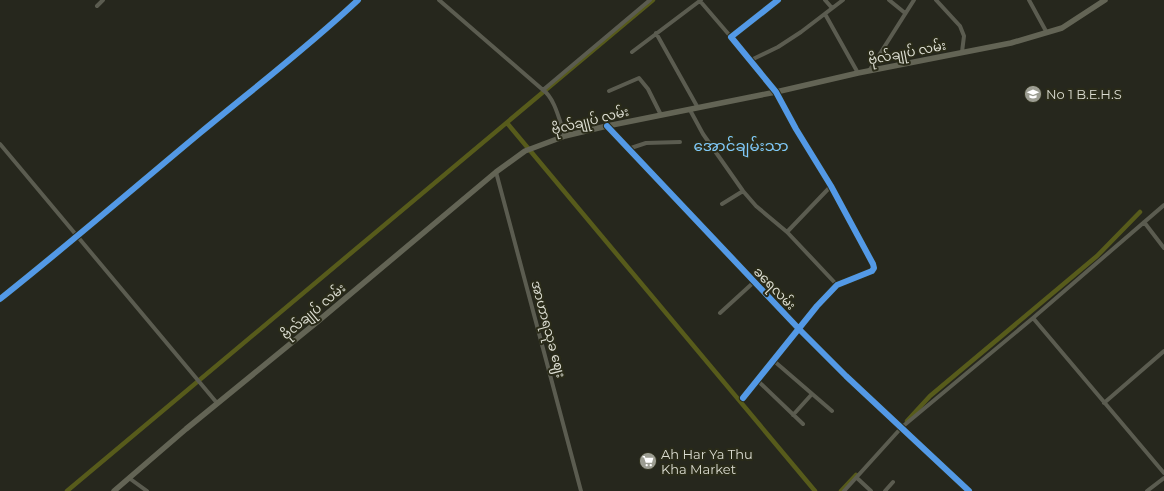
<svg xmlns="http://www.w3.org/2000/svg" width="1164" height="491" font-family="Montserrat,'Noto Sans Myanmar',sans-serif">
<rect width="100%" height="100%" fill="#26271d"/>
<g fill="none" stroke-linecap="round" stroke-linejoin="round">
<path stroke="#575b1b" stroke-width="4.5" d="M507,123L815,491
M907,421L930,396L1097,256L1140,212
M67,491L653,0
M841,491L856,475"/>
<path stroke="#5b5c50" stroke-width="4" d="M439,0L543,90
M825,0L832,8
M889,0L905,13
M936,0L960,26L964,36L962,52
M1029,0L1047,33
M700,1L731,37
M97,6L103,0
M825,14L858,73
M656,33L698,108
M632,52L701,0
M749,61L778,47L801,32L843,0
M869,71L914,0
M543,90L650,0
M543,90C555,98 560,123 565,136
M609,91L639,78L648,89L661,115
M690,110L703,134L743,191L756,206L787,232L837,285
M607,126L799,329L846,376L969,491
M0,144L217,403
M628,149L646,143L680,142
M496,172L581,491
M722,204L743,191
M1144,222L1164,248
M787,232L831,186
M0,299C68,245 134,188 200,133C253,89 308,47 358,0
M720,313L754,282
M1033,318L1164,473
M774,361L832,411
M757,380L803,424
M743,398L817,306L837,285L872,271L874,268L873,264L831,186L796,129L776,92L731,37L778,0
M1104,403L1164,351
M793,415L812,394
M129,478L147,491
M857,478L871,491
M844,491L902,427L1033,318L1164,205
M885,491L893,482
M1147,491L1164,478"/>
<path stroke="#636455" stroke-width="5.5" d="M114,491L186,429L317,322L496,172L525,151L565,136L607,126L776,92L858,73L1011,43L1062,28L1105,0"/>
<g stroke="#2a2b19" stroke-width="8">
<path id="cycleway" d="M607,126L799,329L846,376L969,491
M0,299C68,245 134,188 200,133C253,89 308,47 358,0
M743,398L817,306L837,285L872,271L874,268L873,264L831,186L796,129L776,92L731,37L778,0"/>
</g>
<use href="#cycleway" stroke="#5399e6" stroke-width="6"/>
</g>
<defs>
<g id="school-disc" transform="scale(0.9)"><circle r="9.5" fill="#9c9d92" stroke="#2a2b19"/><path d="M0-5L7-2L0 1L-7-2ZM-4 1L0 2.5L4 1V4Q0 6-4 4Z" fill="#fff"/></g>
<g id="supermarket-disc" transform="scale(0.9)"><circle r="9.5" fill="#9c9d92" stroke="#2a2b19"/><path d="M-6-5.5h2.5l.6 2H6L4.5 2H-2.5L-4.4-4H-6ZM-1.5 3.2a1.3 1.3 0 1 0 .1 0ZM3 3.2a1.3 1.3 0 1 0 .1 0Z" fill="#fff"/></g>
</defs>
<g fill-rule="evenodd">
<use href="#school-disc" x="1033" y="94"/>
<use href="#supermarket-disc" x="648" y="461"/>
</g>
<g text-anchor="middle" stroke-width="4" stroke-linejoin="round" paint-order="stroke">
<g font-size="13" fill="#dbdcd1" stroke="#2a2b19">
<text transform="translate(907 52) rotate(-11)" y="5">ဗိုလ်ချုပ် လမ်း</text>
<text transform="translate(590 120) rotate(-14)" y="5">ဗိုလ်ချုပ် လမ်း</text>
<text transform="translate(775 288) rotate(46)" y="5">ခရေလမ်း</text>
<text transform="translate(313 311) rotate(-40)" y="5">ဗိုလ်ချုပ် လမ်း</text>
<text transform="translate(549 329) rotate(75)" y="5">အာဟာရသုခ ဈေး</text>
</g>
<g font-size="13" fill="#dbdcd1" stroke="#2a2b19" text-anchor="start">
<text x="1046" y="99">No 1 B.E.H.S</text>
<text x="661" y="459">Ah Har Ya Thu<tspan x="661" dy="15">Kha Market</tspan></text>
</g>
<g font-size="15" fill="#81cafb" stroke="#2a2b19">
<text x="741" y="151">အောင်ချမ်းသာ</text>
</g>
</g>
</svg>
